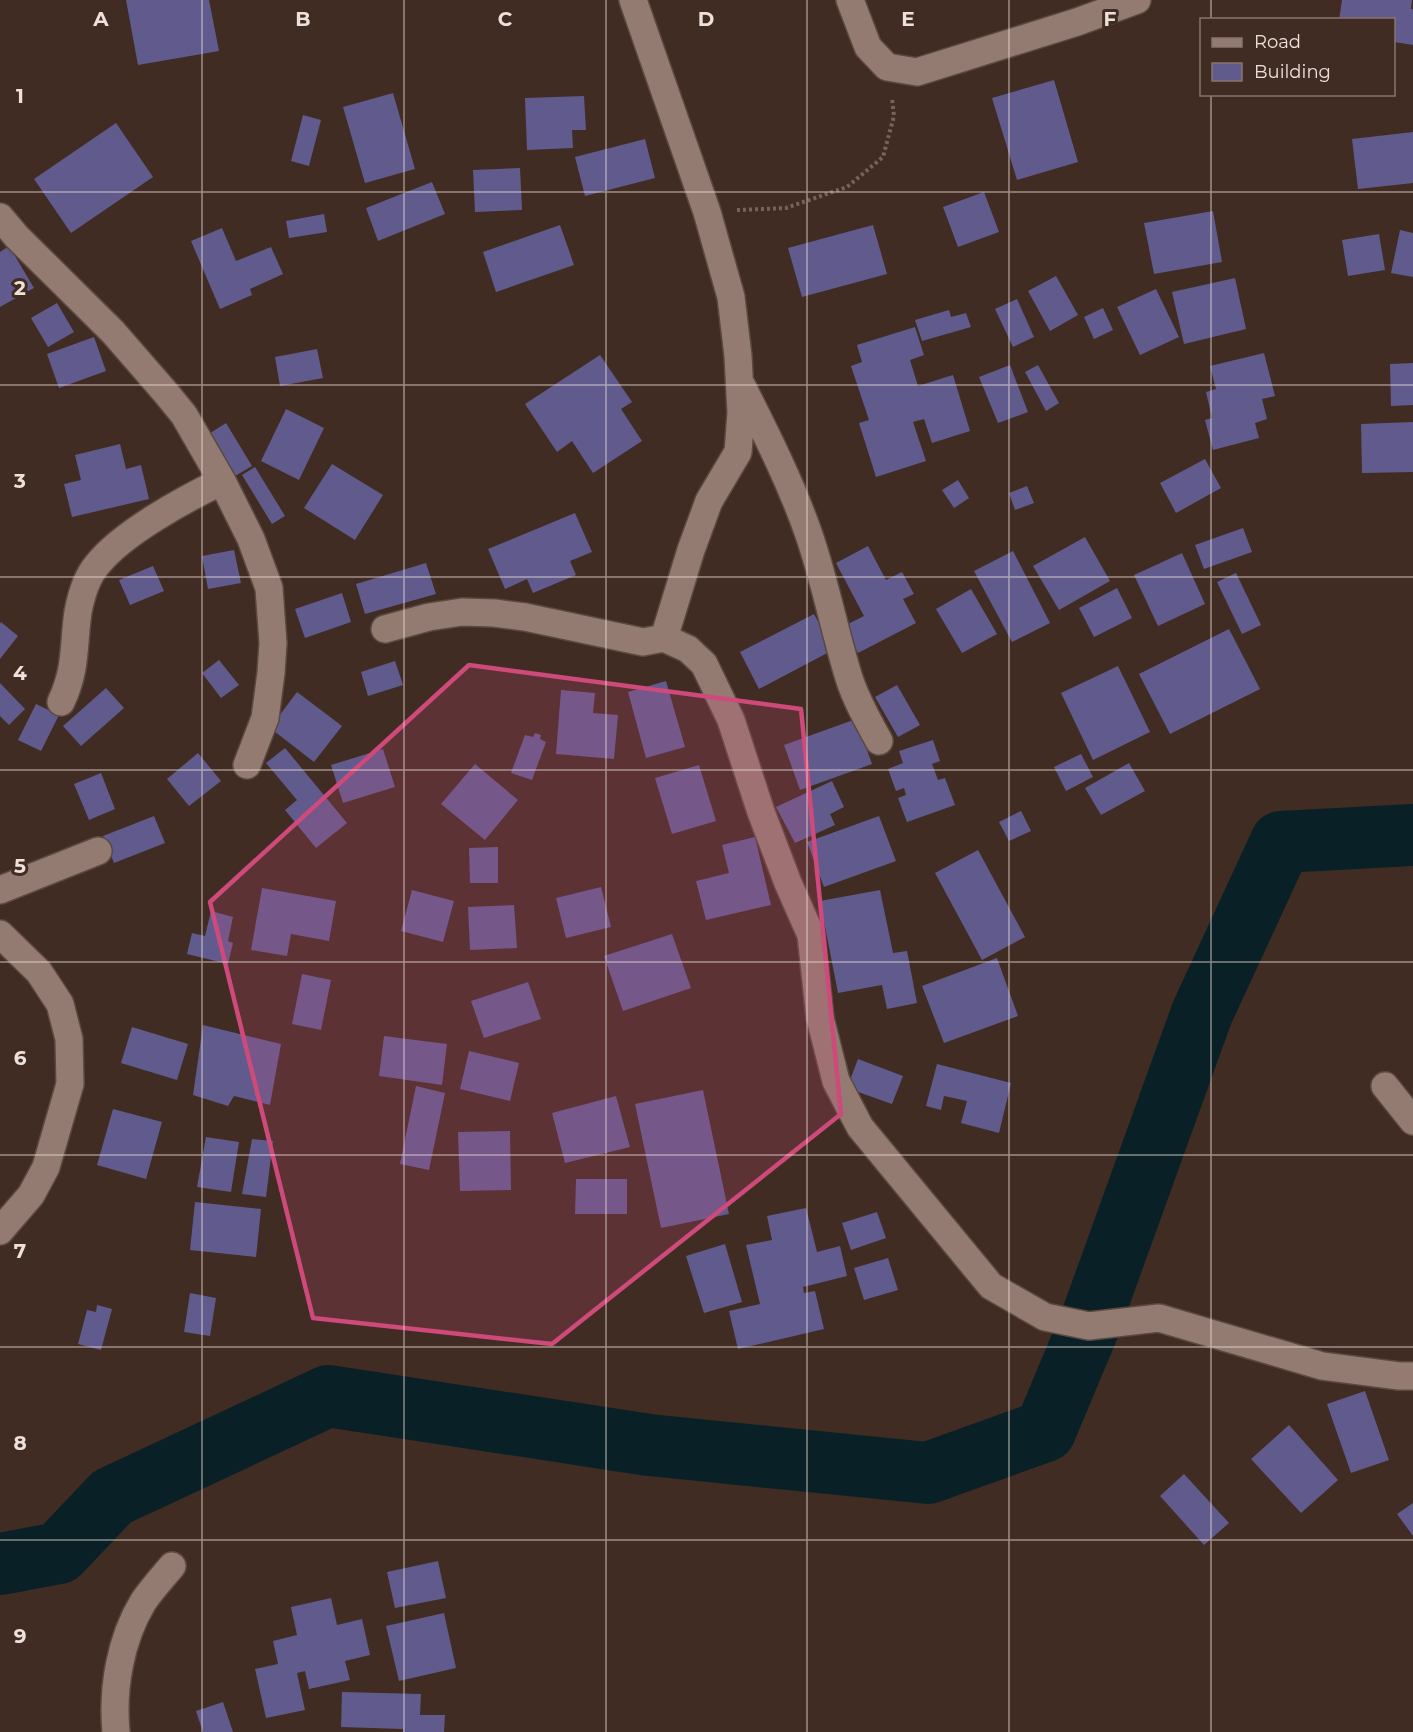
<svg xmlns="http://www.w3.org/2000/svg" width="1413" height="1732" font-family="Montserrat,sans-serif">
<rect width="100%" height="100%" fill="#402c23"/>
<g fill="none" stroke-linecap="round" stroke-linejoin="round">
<path stroke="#092126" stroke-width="62" d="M0,1564L59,1553L112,1497L328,1396L649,1445L928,1473L1045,1431L1089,1326L1202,1013L1281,842L1413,835"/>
</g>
<path fill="#605b8c" d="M126,0H209L219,51L138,65Z
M1342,0H1412L1411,9H1413V45L1394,42V20H1339Z
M1054,80L1078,162L1017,180L992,98Z
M393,93L415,169L365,183L343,107Z
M584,96L586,130H572L573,148L527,150L525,98Z
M303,115L321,120L309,166L291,161Z
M116,123L153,177L71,233L34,179Z
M1413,132V183L1358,189L1352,139Z
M645,139L655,178L585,196L575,157Z
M520,168L522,210L475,212L473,170Z
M432,182L445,214L378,241L366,208Z
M984,192L999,232L958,247L943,207Z
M1213,211L1222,262L1154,274L1144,223Z
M324,214L327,232L289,238L286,221Z
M560,225L574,265L496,292L483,252Z
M873,225L887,274L802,297L788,248Z
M222,228L236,261L271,247L283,274L250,289L252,295L220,309L191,241Z
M1400,230L1413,233V277L1391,273Z
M1379,234L1385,270L1348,276L1342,240Z
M9,246L34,288L0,307V252Z
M1056,276L1078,315L1050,331L1028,291Z
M1235,278L1246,329L1184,344L1172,292Z
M1156,289L1179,337L1140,355L1117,307Z
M1017,299L1034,337L1013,347L995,309Z
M57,303L74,332L48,347L31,318Z
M1103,308L1113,330L1094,339L1084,317Z
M949,310L951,317L966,313L971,327L922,341L915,320Z
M915,327L924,355L910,360L918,386L953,375L970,431L932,443L924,419L913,422L926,461L876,477L859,423L869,420L851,366L862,362L857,345Z
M94,337L106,371L59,388L47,354Z
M317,349L323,378L280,386L275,357Z
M1264,353L1275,396L1262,399L1267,419L1255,423L1259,438L1213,450L1205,420L1212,418L1206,392L1216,389L1210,366Z
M600,355L632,402L621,409L642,441L593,473L572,441L557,452L525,404Z
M1413,363V405L1391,406L1390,364Z
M1010,365L1028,412L998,423L979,377Z
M1038,365L1059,403L1046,411L1025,372Z
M286,409L324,428L299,480L261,461Z
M1413,422V472L1362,473L1361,424Z
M226,423L252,466L230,479L204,437Z
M120,444L126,469L141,465L149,499L72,517L64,484L81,480L75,455Z
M1205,459L1221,488L1176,513L1160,483Z
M332,464L383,495L355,540L304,508Z
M255,467L285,516L272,524L242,475Z
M958,480L969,498L954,508L942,490Z
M1027,486L1034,503L1015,510L1009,493Z
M575,513L592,552L570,561L576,575L533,593L527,579L505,589L488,549Z
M1243,528L1252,552L1204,569L1195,545Z
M1085,537L1110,581L1059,610L1033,566Z
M868,546L886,580L902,572L914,594L903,599L916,623L858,653L844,626L864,616L836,563Z
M234,550L241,583L208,589L202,556Z
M1013,551L1050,623L1012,642L974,571Z
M1182,553L1205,604L1158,626L1134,575Z
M426,563L436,594L365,614L356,584Z
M153,566L164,591L130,605L119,580Z
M1236,573L1261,625L1242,634L1217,582Z
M1117,588L1132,618L1094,637L1079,608Z
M971,589L997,634L962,653L936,609Z
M342,593L351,622L305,638L295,609Z
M814,614L833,650L759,689L740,652Z
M1,622L18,636L0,659V624Z
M1229,629L1260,689L1170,734L1139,674Z
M219,660L239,685L221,698L202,673Z
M395,661L403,685L368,696L361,672Z
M1118,666L1150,732L1093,760L1061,693Z
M666,681L685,747L646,758L628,692Z
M0,683L25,709L9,725L0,716Z
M897,685L920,725L898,737L875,697Z
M106,688L124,708L81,746L63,726Z
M561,690L595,693L593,713L618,715L614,759L556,754Z
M297,692L342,726L314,762L270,728Z
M36,704L59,715L41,751L18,740Z
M856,719L872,764L800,790L784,745Z
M535,733L541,735L540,739L546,742L532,780L511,773L525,735L533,737Z
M933,740L940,761L932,764L938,780L945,778L955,805L907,822L898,798L906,795L904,788L896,791L888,769L903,763L899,751Z
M285,748L347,823L316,848L285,810L297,800L266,763Z
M383,749L395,787L343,803L331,765Z
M198,753L221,781L189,806L167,779Z
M1081,754L1093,777L1066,791L1054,767Z
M1129,763L1145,791L1101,815L1085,788Z
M475,764L518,800L485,840L441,804Z
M699,765L716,821L672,834L655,778Z
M101,773L115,809L89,820L74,784Z
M832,781L844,807L830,814L835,825L795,843L776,807Z
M1021,811L1031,831L1009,841L999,822Z
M154,816L165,843L114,863L103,836Z
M879,816L896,861L824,887L807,842Z
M755,837L771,905L706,920L696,881L729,873L722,845Z
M498,847V883H470L469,848Z
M978,850L1025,937L982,960L935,873Z
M601,887L611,927L566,938L556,898Z
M262,888L336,901L329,941L291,934L287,956L251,950Z
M412,890L454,901L443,942L401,931Z
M880,890L893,953L907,951L917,1003L887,1009L882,985L838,993L820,901Z
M514,905L517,948L470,950L468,907Z
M211,911L233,917L228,941L233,943L228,964L187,954L192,933L205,936Z
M672,934L691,988L623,1011L604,956Z
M997,958L1018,1016L944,1043L922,986Z
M302,974L331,980L321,1030L292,1024Z
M528,982L541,1019L484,1038L471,1001Z
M203,1025L281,1044L270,1105L234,1096L228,1106L193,1095Z
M132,1027L188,1044L177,1080L121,1063Z
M384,1036L447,1044L442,1085L379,1076Z
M469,1051L519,1063L510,1101L460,1089Z
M858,1059L903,1076L892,1104L847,1088Z
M937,1064L1011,1083L999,1133L961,1123L967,1101L944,1096L941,1110L926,1106Z
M416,1086L445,1093L429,1170L400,1164Z
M703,1090L729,1214L661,1228L635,1104Z
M616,1096L630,1147L565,1163L552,1113Z
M113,1109L162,1122L146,1179L97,1165Z
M510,1131L511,1190L460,1191L458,1132Z
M206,1137L239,1142L231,1192L197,1187Z
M252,1139L273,1141L266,1197L242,1194Z
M576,1179H627V1214H575Z
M195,1202L261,1209L256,1257L190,1250Z
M806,1208L817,1252L840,1246L847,1276L803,1287L804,1293L815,1291L824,1329L738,1349L729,1311L760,1304L746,1245L772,1240L767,1216Z
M877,1212L886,1238L851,1250L842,1223Z
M725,1244L742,1302L704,1313L686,1256Z
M888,1258L898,1290L864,1300L854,1268Z
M190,1293L216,1298L210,1336L184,1332Z
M97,1305L112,1309L101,1350L78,1344L87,1310L96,1312Z
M1365,1391L1389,1460L1351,1473L1327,1404Z
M1289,1425L1338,1480L1301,1513L1251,1459Z
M1184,1474L1229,1523L1204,1545L1160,1496Z
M1413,1503V1536L1397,1514Z
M438,1561L446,1598L395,1608L387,1572Z
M331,1598L337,1625L362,1619L370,1655L345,1661L350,1680L309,1689L305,1671L297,1673L305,1710L266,1718L255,1669L278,1664L273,1641L297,1635L291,1607Z
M444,1613L456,1668L399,1681L386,1626Z
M342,1692L421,1694L420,1715H445L444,1732H403V1729L341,1727Z
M223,1702L233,1732H203L196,1711Z"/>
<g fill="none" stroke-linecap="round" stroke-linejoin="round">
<g stroke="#5a4941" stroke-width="30">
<path id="street" d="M633,0L707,212L731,297L738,356L741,413L738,452L709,501L691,550L664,638L688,649L704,664L731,720L761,812L788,883L811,935L820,1018L836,1081L860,1127L991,1286L1045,1317L1089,1326L1159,1318L1322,1366L1399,1376H1413
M850,0L868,47L887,67L917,72L1077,22L1137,0
M0,217L17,237L113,332L166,393L184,415L222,481L251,539L269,588L273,643L271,673L265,718L247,765
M742,386C766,434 790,481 808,532C825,580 834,630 849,678C856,700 868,721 879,741
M385,629L429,617L462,612L494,613L525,617L643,642L664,638
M61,702C77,668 73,646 78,612C81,596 86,578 97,565C122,533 185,499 222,481
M0,890L98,851
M0,934L39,972L60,1004L69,1039L70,1084L46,1167L31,1195L0,1231
M1385,1086L1413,1121
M116,1732C112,1689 120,1640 143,1602C151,1590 162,1578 172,1566"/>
</g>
<path stroke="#76645c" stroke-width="4" stroke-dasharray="3 3" stroke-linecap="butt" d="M737,210L786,208L847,187L883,157L894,116L892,98"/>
<use href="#street" stroke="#947b71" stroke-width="27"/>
</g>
<path fill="#cd4a7b" fill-opacity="0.2" stroke="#cd4a7b" stroke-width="4.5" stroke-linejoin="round" d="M469,665L801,709L841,1114L552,1344L313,1318L210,902Z"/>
<path fill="none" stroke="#eee0da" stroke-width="1.5" stroke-opacity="0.55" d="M202,0V1732M404,0V1732M606,0V1732M807,0V1732M1009,0V1732M1211,0V20M1211,94V1732M0,192H1413M0,385H1413M0,577H1413M0,770H1413M0,962H1413M0,1155H1413M0,1347H1413M0,1540H1413"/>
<g font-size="20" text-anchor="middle" font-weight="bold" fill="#eee0da" stroke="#402c23" stroke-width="6" stroke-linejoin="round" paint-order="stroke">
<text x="101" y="26">A</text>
<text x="303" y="26">B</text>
<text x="505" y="26">C</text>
<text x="706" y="26">D</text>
<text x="908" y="26">E</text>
<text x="1110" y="26">F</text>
<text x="20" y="103">1</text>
<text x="20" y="295">2</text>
<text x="20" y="488">3</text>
<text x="20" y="680">4</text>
<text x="20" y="873">5</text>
<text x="20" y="1065">6</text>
<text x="20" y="1258">7</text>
<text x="20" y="1450">8</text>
<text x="20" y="1643">9</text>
</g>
<rect x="1200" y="18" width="195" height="78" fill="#402c23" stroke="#86746c" stroke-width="1.5"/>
<rect x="1212" y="38" width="30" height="9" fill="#947b71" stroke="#86746c" stroke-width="1.5"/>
<text x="1254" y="48" font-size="18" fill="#eee0da">Road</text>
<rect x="1212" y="63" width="30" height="18" fill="#605b8c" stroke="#86746c" stroke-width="1.5"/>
<text x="1254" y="78" font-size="18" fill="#eee0da">Building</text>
</svg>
